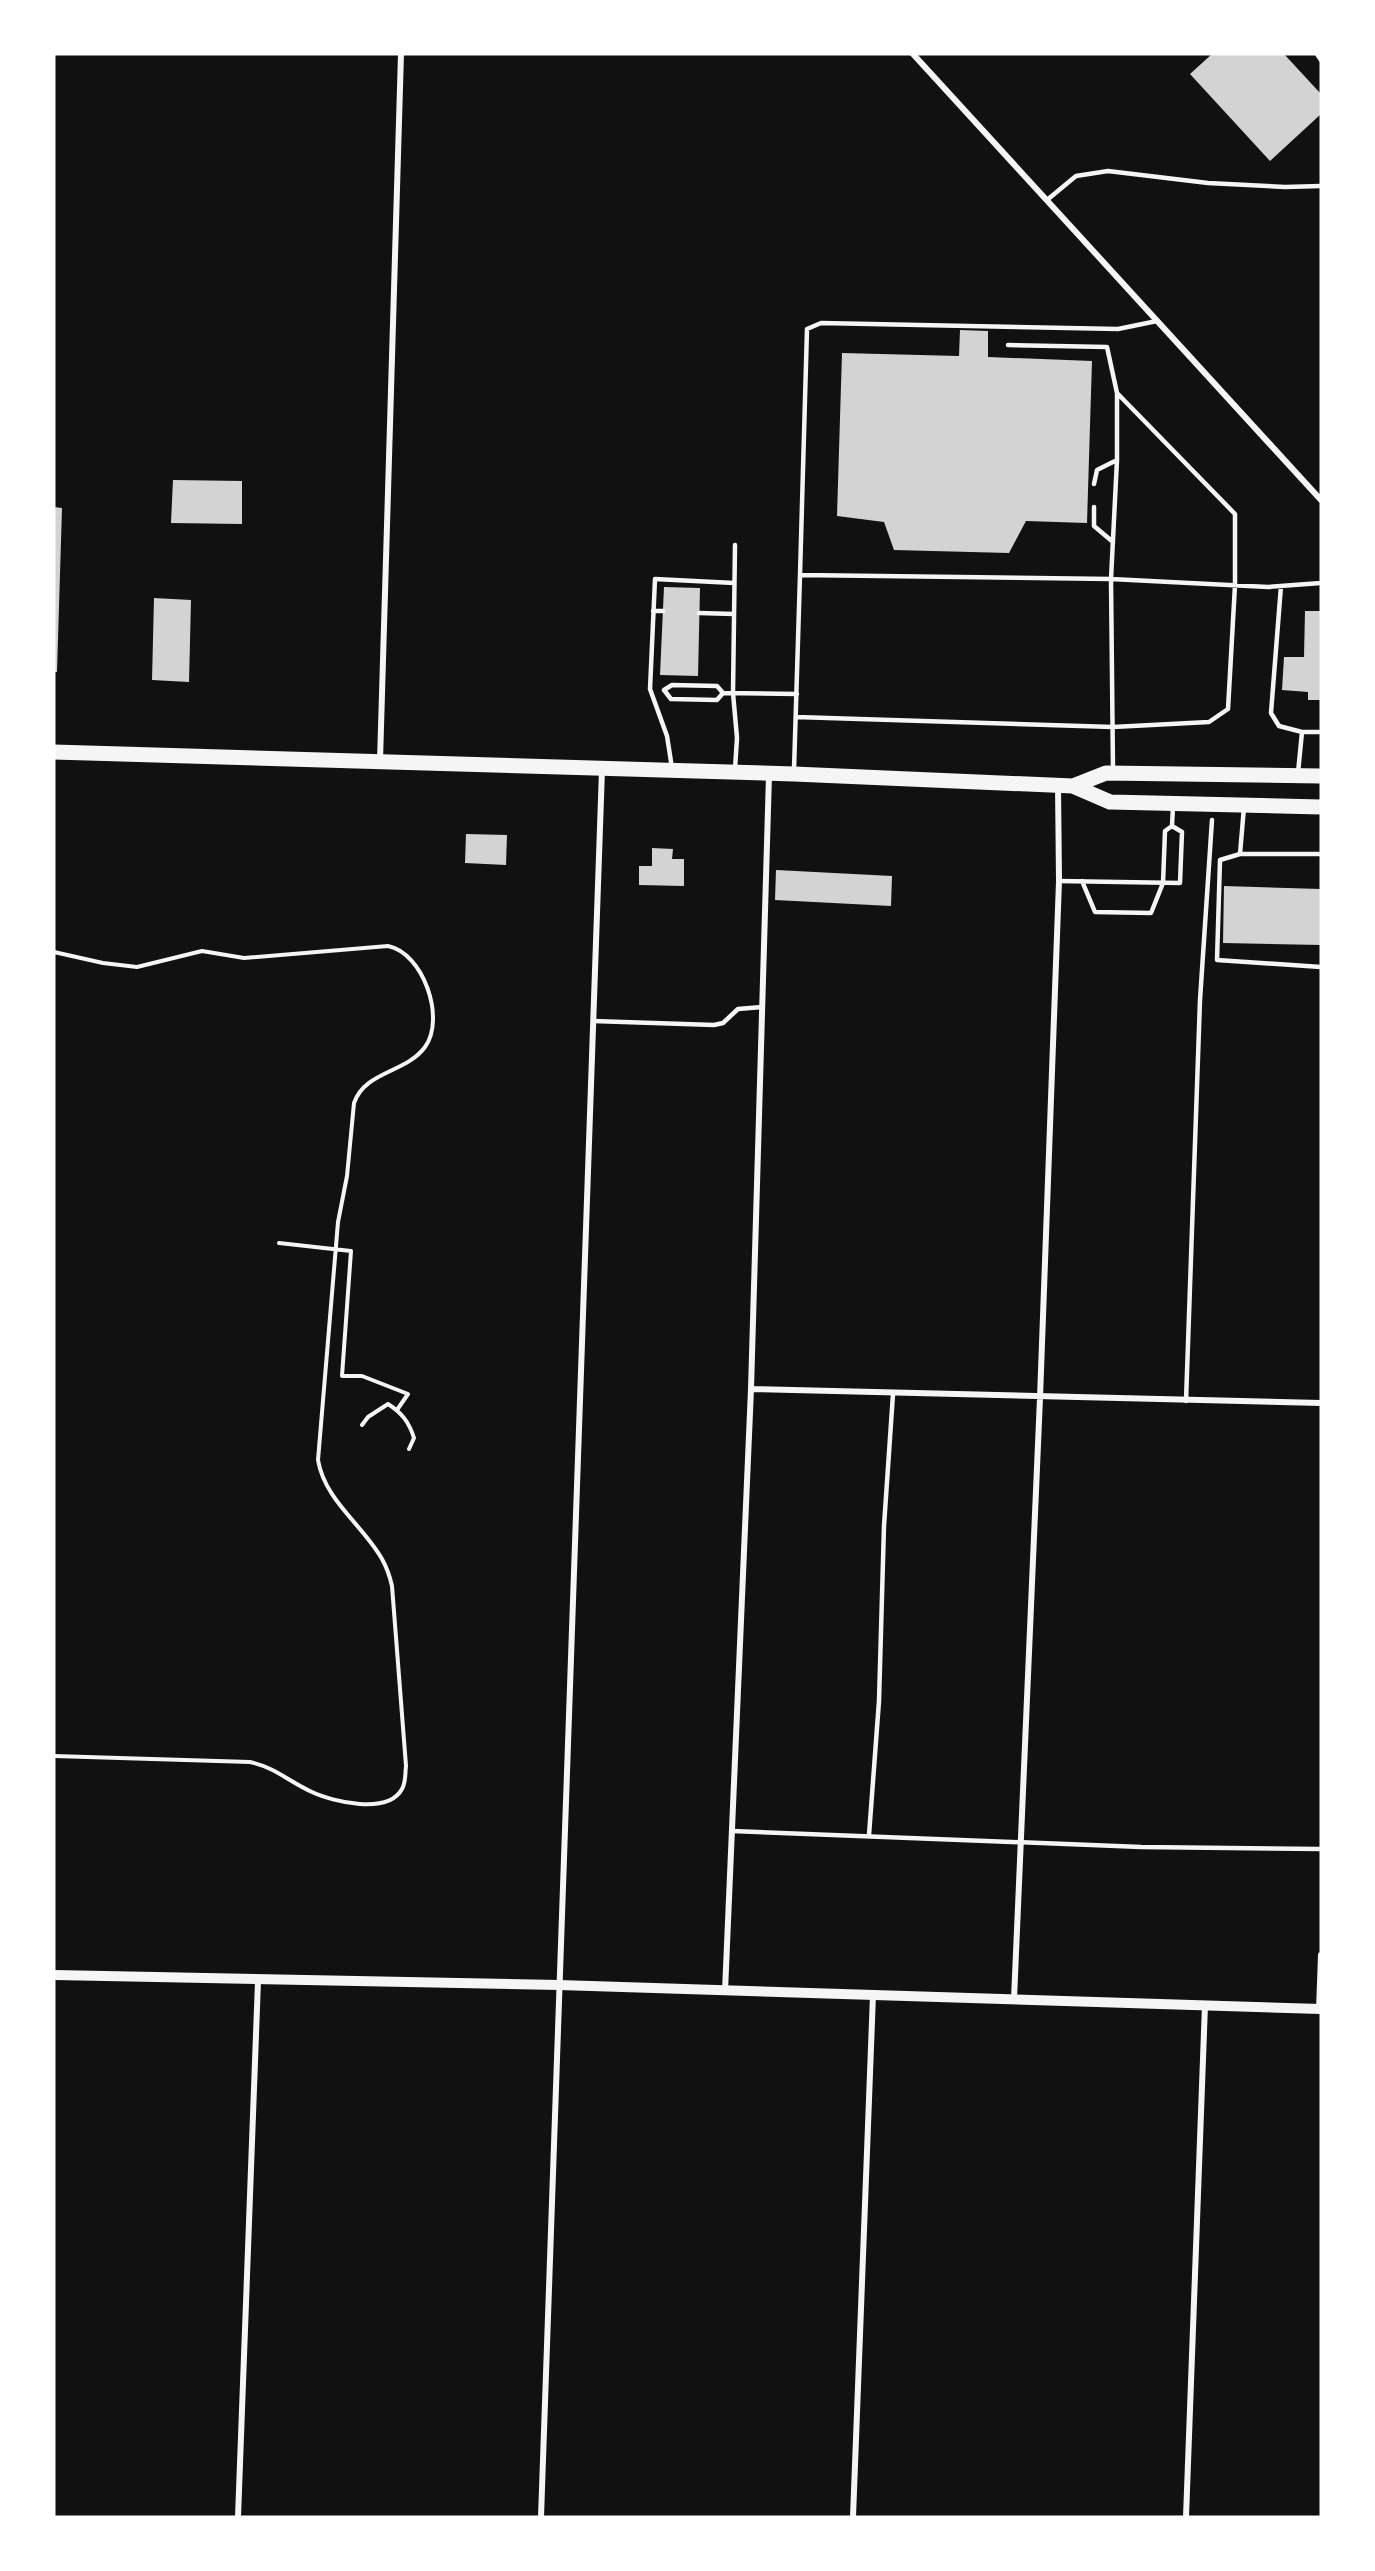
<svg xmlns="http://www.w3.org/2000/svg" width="1375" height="2571" font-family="Commissioner,sans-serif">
<rect width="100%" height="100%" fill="#111"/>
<path fill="#d3d3d3" d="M1212,54H1284L1321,94V114L1270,161L1190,74Z
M960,330L988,331V357L1092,361L1087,523L1026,521L1009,553L894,550L884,522L837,516L842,353L959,356Z
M173,480L242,481V524L171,523Z
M54,507L62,508L57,672H54Z
M664,587L700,588L698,676L660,675Z
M154,598L191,600L189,682L152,680Z
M1305,611H1321V700H1308V692L1282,690L1284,657H1304Z
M466,834L507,835L506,865L465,863Z
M652,848L673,849L672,859H684V886L639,885V866H652Z
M776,870L892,876L891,906L775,900Z
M1224,886L1321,889V945L1223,943Z"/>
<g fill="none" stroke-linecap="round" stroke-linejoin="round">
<path stroke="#f5f5f5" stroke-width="4" d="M54,952L103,963L137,967L202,951L244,958L388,946C423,953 446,1018 425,1047C406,1073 365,1071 354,1103L347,1176L338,1222L318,1460C325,1501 363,1525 382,1559C387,1568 390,1577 392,1586L406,1766C405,1774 406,1782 402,1789C388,1815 333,1802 312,1792C290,1782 274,1767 250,1762L54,1756
M279,1243L351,1251L342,1376H362L408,1394L397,1410
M362,1425L368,1417L388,1404C402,1413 409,1422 414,1438L409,1449"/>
<path stroke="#f5f5f5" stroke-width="4.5" d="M1317,54L1321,60
M1047,200L1076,176L1108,171L1208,183L1285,187L1321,186
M1157,321L1118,329L821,323L807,329L800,575L1111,579L1268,587L1321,583
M1094,484L1097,470L1117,460
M1094,507V526L1113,542
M735,545L733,693L737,738L735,769
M1281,586L1271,713L1279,726L1302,732
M653,611H663
M699,613L734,614
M723,693L717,700L671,699L664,690L672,685L717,686L723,693L797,694
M796,717L1113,727L1209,722L1228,709L1235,585V514L1117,393L1107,347L1008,345
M672,768L667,736L650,689L655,579L734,583
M794,770L800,575
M1113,770L1111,579L1117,460V393
M1298,773L1302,732H1321
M1244,807L1240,854H1321
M1240,854L1220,860L1217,960L1321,967
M1059,881L1180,883L1182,832L1172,826
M1082,881L1095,912L1151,913L1163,883L1165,831L1172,826L1173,806
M593,1021L714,1025L723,1023L738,1009L762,1007
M1186,1401L1200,1000L1212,820
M732,1831L1141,1847L1321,1849
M869,1835L879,1701L884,1526L893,1394"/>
<path stroke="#f5f5f5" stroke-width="6" d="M913,54L1321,500
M380,761L401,54
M751,1389L1321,1403
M725,1991L751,1389L769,775
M1014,1999L1040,1398L1059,881L1058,785
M1319,2009L1321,1955
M238,2517L258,1981
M541,2517L602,770
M853,2517L873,1995
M1186,2517L1205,2005"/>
<path stroke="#f5f5f5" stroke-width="10" d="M54,1975L559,1985L1321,2009"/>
<path stroke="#f5f5f5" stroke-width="15" d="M54,752L794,774L1073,786L1110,802L1321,807
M1073,786L1106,773L1321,776"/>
</g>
<rect width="1375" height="2571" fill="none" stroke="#ffffff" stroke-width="111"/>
</svg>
